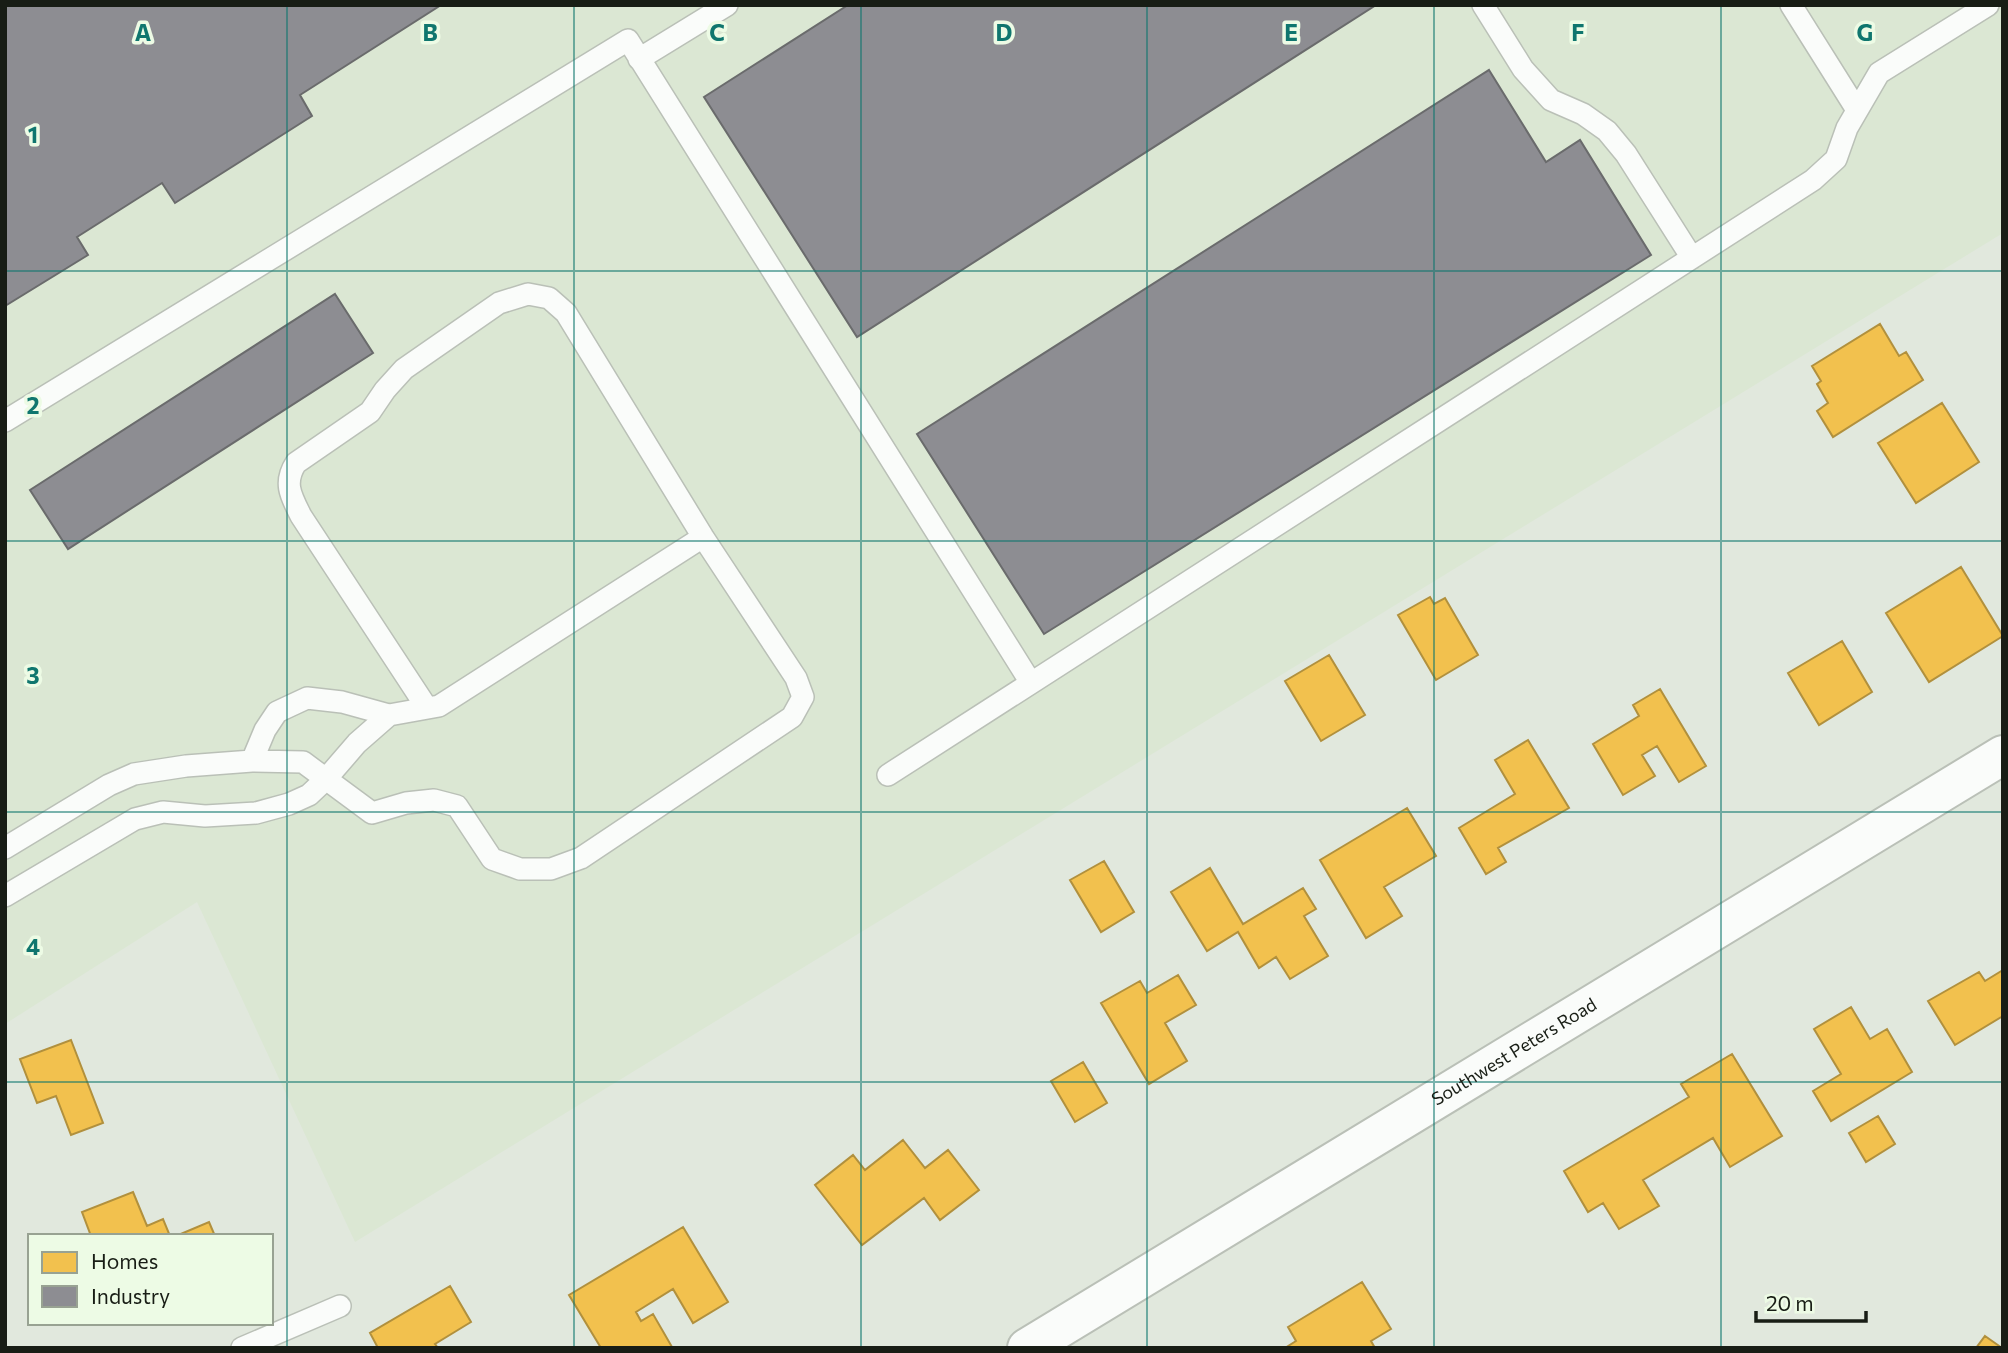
<svg xmlns="http://www.w3.org/2000/svg" width="2008" height="1353" font-family="Commissioner,sans-serif">
<rect width="100%" height="100%" fill="#e1e8dd"/>
<path fill="#dbe7d3" d="M5,5H2003V233L355,1242L197,902L5,1024Z"/>
<path fill="#f2c14e" stroke="#b1903d" stroke-width="2" d="M1880,324L1899,356L1906,352L1923,380L1833,437L1817,411L1828,403L1817,384L1821,381L1812,366Z
M1942,403L1979,462L1916,503L1878,443Z
M1961,567L2003,636L1929,682L1886,613Z
M1430,597L1434,604L1445,598L1478,655L1436,680L1398,615Z
M1842,641L1872,692L1819,725L1788,673Z
M1329,655L1365,715L1321,741L1285,681Z
M1660,689L1706,766L1679,782L1657,746L1642,755L1655,776L1623,795L1593,744L1639,716L1633,705Z
M1528,740L1569,808L1498,848L1506,862L1486,874L1459,828L1515,794L1495,760Z
M1407,808L1436,856L1384,887L1402,916L1366,938L1320,860Z
M1104,861L1134,912L1101,932L1070,880Z
M1210,868L1243,924L1303,888L1316,909L1304,916L1328,956L1290,979L1276,957L1259,968L1238,932L1207,951L1171,892Z
M2003,970V1016L1955,1045L1928,1001L1979,972L1985,981Z
M1178,975L1196,1005L1165,1023L1187,1061L1149,1084L1101,1003L1140,981L1147,993Z
M1851,1007L1870,1039L1887,1029L1912,1072L1831,1121L1813,1091L1841,1074L1814,1029Z
M71,1040L103,1123L71,1135L56,1096L37,1103L20,1059Z
M1732,1054L1782,1136L1730,1167L1713,1138L1643,1180L1659,1206L1619,1229L1603,1203L1588,1212L1564,1171L1689,1097L1681,1084Z
M1083,1062L1107,1103L1075,1122L1051,1081Z
M1878,1116L1895,1144L1866,1162L1849,1133Z
M903,1140L925,1168L948,1150L979,1190L940,1220L924,1198L862,1245L815,1185L853,1155L865,1170Z
M133,1192L147,1226L163,1219L170,1236H91L82,1212Z
M209,1222L215,1236H176Z
M683,1227L728,1302L693,1323L673,1289L636,1312L641,1321L653,1314L672,1347L601,1348L569,1295Z
M1362,1282L1391,1329L1371,1341L1375,1348H1285L1296,1341L1288,1327Z
M450,1286L471,1322L435,1344L438,1348H378L370,1333Z
M1985,1336L2002,1348H1976Z"/>
<path fill="#8d8d92" stroke="#6a6b6c" stroke-width="2" d="M5,5H441L300,95L312,116L175,203L162,183L77,237L88,255L5,306Z
M848,5H1376L857,337L704,97Z
M1489,70L1546,162L1580,140L1651,255L1044,634L917,434Z
M335,294L373,353L68,549L30,490Z"/>
<g fill="none" stroke-linecap="round" stroke-linejoin="round">
<g stroke="#bac0b7" stroke-width="24">
<path id="service" d="M1483,5L1523,69L1551,100L1583,114L1607,131L1626,154L1692,258
M1791,5L1857,110
M639,59L727,5
M5,421L628,40L1031,683
M427,708L301,516C291,496 283,483 296,463L370,412L385,390L404,369L499,303L528,294L549,298L566,313L703,537L796,678L803,697L792,717L581,858L551,869H520L492,859L457,806L434,800L406,803L372,813L326,779L357,743L389,715L439,706L703,537
M252,761L265,730L277,712L307,698L342,702L389,715
M888,775L1813,180L1836,159L1847,128L1879,73L1988,5
M5,848L109,785L134,774L186,766L252,761L303,762L326,779L309,795L289,804L256,813L205,816L163,812L135,819L5,896
M242,1348L340,1306"/>
</g>
<g stroke="#bac0b7" stroke-width="42">
<g id="minor">
<path id="s1" d="M1027,1348L2003,755"/>
</g>
</g>
<use href="#service" stroke="#fafcfa" stroke-width="21"/>
<use href="#minor" stroke="#fafcfa" stroke-width="38"/>
</g>
<path fill="none" stroke="#0f766e" stroke-width="2" stroke-opacity="0.55" d="M287,5V1348M574,5V1348M861,5V1348M1147,5V1348M1434,5V1348M1721,5V1348M5,271H2003M5,541H2003M5,812H2003M5,1082H2003"/>
<g text-anchor="middle" stroke-width="7" stroke-linejoin="round" paint-order="stroke">
<g font-size="18" fill="#181d15" stroke="#edfbe5">
<text dy="6" stroke="none"><textPath href="#s1" startOffset="570">Southwest Peters Road</textPath></text>
</g>
</g>
<g font-size="23" text-anchor="middle" font-weight="bold" fill="#0f766e" stroke="#edfbe5" stroke-width="7" stroke-linejoin="round" paint-order="stroke">
<text x="143" y="41">A</text>
<text x="430" y="41">B</text>
<text x="717" y="41">C</text>
<text x="1004" y="41">D</text>
<text x="1291" y="41">E</text>
<text x="1578" y="41">F</text>
<text x="1865" y="41">G</text>
<text x="33" y="143">1</text>
<text x="33" y="414">2</text>
<text x="33" y="684">3</text>
<text x="33" y="955">4</text>
</g>
<rect width="2008" height="1353" fill="none" stroke="#181d15" stroke-width="14"/>
<rect x="28" y="1234" width="245" height="91" fill="#edfbe5" stroke="#98a292" stroke-width="2"/>
<rect x="42" y="1252" width="35" height="21" fill="#f2c14e" stroke="#98a292" stroke-width="2"/>
<text x="91" y="1269" font-size="21" fill="#181d15">Homes</text>
<rect x="42" y="1286" width="35" height="21" fill="#8d8d92" stroke="#98a292" stroke-width="2"/>
<text x="91" y="1304" font-size="21" fill="#181d15">Industry</text>
<path d="M1756 1311v10h110v-10" fill="none" stroke="#181d15" stroke-width="3.5"/>
<text x="1766" y="1311" font-size="21" fill="#181d15" stroke="#edfbe5" stroke-width="5" paint-order="stroke">20 m</text>
</svg>
